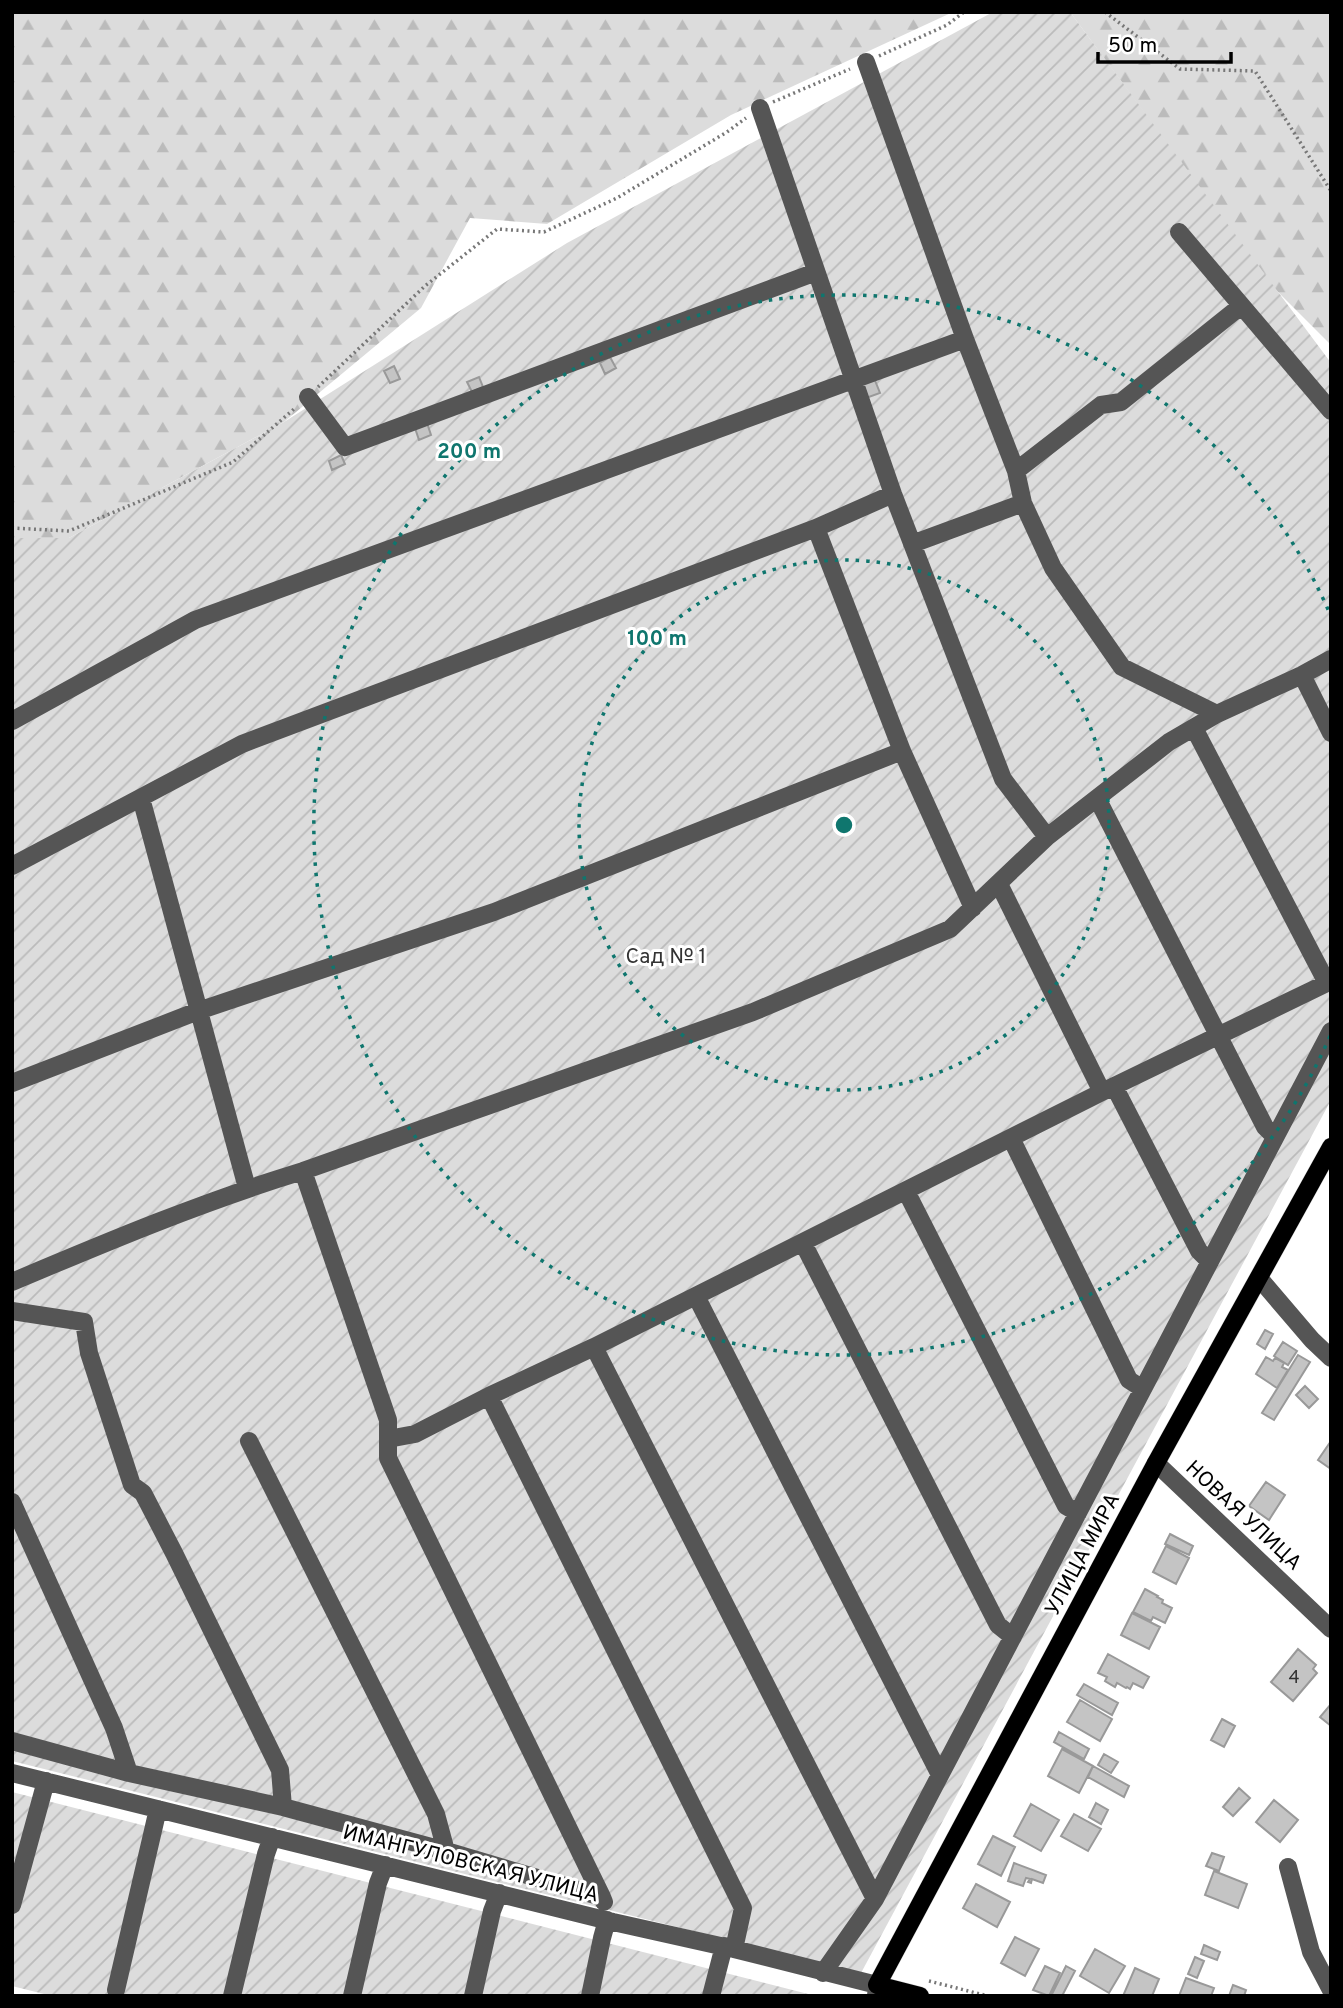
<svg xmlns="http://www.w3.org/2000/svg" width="1343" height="2008" font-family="Overpass,sans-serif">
<defs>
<pattern id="forest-firs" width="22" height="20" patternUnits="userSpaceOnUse" patternTransform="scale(1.75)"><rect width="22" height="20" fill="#dcdcdc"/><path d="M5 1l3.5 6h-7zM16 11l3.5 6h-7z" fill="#bbb"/></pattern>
<pattern id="garden-furrows" width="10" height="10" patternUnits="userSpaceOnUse" patternTransform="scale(1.75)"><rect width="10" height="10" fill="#dcdcdc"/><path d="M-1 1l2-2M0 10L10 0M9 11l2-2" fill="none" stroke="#bbb"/></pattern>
</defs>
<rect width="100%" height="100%" fill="#fff"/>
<path fill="url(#forest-firs)" d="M12,12H953L731,115L547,224L470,218L421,308L284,422L69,538H12Z
M1070,12H1331V345L1272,286Z"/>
<path fill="url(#garden-furrows)" d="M993,12H1070L1331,363V1100L861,1973L12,1761V538H69L284,422L567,243Z
M12,1792L816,1996H52L12,1986Z"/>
<path fill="#c4c4c4" stroke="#999" stroke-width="2" d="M610,357L616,368L605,374L600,363Z
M394,366L400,379L390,383L384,371Z
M479,377L483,387L472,392L467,382Z
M874,378L880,393L866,398L860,384Z
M427,423L431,435L419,440L415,428Z
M341,455L345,464L332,470L329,461Z
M1265,1330L1273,1334L1265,1349L1257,1344Z
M1283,1342L1297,1351L1288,1365L1274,1356Z
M1298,1355L1310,1362L1274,1420L1262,1413Z
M1266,1357L1273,1361L1275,1358L1284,1363L1282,1367L1288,1370L1277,1388L1256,1374Z
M1305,1386L1318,1399L1309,1408L1296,1395Z
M1331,1441V1469L1318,1460Z
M1266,1482L1285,1495L1269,1520L1249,1506Z
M1170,1534L1193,1546L1189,1555L1165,1544Z
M1166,1546L1189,1558L1176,1584L1153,1572Z
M1145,1589L1158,1596L1157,1597L1163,1600L1162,1603L1172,1608L1165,1623L1153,1617L1151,1621L1133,1612Z
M1132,1613L1160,1627L1149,1649L1121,1635Z
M1298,1649L1316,1665L1313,1669L1317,1673L1293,1701L1271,1682Z
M1108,1654L1149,1677L1143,1688L1133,1683L1130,1689L1127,1687L1126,1688L1117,1683L1115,1687L1105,1681L1107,1677L1098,1673Z
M1084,1684L1118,1703L1112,1715L1077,1695Z
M1080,1700L1112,1719L1100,1741L1067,1722Z
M1331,1704V1726L1320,1717Z
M1222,1719L1235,1726L1224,1747L1211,1740Z
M1059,1732L1089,1749L1084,1759L1054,1742Z
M1062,1749L1093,1766L1079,1793L1048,1776Z
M1104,1754L1118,1762L1111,1773L1098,1765Z
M1093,1766L1129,1786L1124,1797L1088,1777Z
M1239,1788L1250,1798L1233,1816L1223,1807Z
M1274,1800L1298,1820L1280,1842L1256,1822Z
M1096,1803L1108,1810L1101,1824L1089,1817Z
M1031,1804L1059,1820L1041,1851L1014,1836Z
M1074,1814L1101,1829L1088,1851L1061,1836Z
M993,1836L1015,1847L1001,1876L978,1864Z
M1212,1853L1224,1857L1219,1871L1206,1866Z
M1014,1863L1046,1875L1043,1883L1032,1879L1031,1883L1028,1882L1030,1879L1026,1878L1023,1886L1008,1881Z
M1214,1871L1247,1884L1238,1908L1205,1895Z
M976,1884L1010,1902L997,1927L963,1908Z
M1015,1937L1039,1949L1025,1976L1001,1963Z
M1204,1945L1220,1952L1217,1960L1201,1954Z
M1095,1949L1125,1966L1109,1993L1080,1976Z
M1195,1957L1204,1961L1197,1978L1188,1974Z
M1045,1966L1060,1973L1049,1996L1033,1990Z
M1066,1966L1075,1971L1062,1996H1051Z
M1135,1968L1159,1979L1152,1996H1123Z
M1186,1978L1214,1988L1211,1996H1179Z
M1233,1985L1246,1990L1244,1996H1229Z"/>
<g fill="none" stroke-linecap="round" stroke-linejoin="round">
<g stroke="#dbdbdb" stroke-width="19">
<path id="major" d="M920,1996L877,1985L1156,1463L1331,1147"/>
</g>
<path stroke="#777" stroke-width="3.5" stroke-dasharray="2 3.5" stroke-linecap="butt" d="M1105,12L1180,69L1255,71L1331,191
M879,56L947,25L964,12
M773,102L850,69
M318,387L425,286L497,229L544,232L617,198L727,132L746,118
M12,528L69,531L233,462L294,409
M929,1981L988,1996"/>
<path stroke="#555" stroke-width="18" d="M866,62L965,339L1016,471L1023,503L1053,568L1122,667L1217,714
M760,108L893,494L1003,779L1047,837
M1179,232L1331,411
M308,397L345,447L816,272
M1016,471L1101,405L1121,402L1241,306
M816,528L902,751L973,908
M912,544L1023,503
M1302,675L1331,733
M12,721L195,620L965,339
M1194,728L1327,983
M141,798L247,1188
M1097,798L1265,1127L1275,1137
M12,866L242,744L816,528L893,494
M999,884L1102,1092
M12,1083L198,1011L494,912L902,751
M1114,1086L1199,1251L1210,1262
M1011,1138L1129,1380L1143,1389
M303,1171L388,1420V1458L602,1897
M906,1191L1066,1506L1078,1513
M803,1243L998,1625L1013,1637
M1259,1278L1312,1340L1331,1358
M12,1282C109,1241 202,1202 303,1171L753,1012L950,929L1047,837L1169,742L1217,714L1302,675L1331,659
M696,1296L940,1775
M12,1311L84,1322L89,1353L132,1485L143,1493L174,1553L280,1770L283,1807
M594,1347L875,1899
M489,1396L743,1908L734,1949
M388,1439L415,1434L489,1396L594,1347L1102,1092L1327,983H1331
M249,1441L436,1814L446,1851
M1156,1463L1331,1629
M12,1502L114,1728L129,1773
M12,1741L129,1773L283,1807L446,1851L602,1897L604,1902
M12,1773L613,1922L734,1949L877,1985L876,1996
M1288,1867L1311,1952L1331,1990
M12,1905L46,1781
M823,1973L875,1899L1331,1031
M116,1990L158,1809
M232,1996L266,1854L272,1837
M352,1996L378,1883L385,1865
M473,1996L492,1911L499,1893
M590,1996L602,1938L607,1920
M711,1996L724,1946"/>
<use href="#major" stroke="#000" stroke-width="18"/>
</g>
<g fill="none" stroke="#0f766e" stroke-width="3.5" stroke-dasharray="3.5 7">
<circle cx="844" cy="825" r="265"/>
<path d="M1330 1036A530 530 0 1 1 1330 614"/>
</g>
<g text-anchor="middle" stroke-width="6" stroke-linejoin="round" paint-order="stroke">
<g font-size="18" fill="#313131">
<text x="1294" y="1683">4</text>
</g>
<g font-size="21" fill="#333" stroke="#fff">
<text x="666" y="963">Сад № 1</text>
</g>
<g font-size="21" fill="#000" stroke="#fff">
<text transform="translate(1244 1515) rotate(43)" y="7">НОВАЯ УЛИЦА</text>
<text transform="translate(1082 1554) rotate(-62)" y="7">УЛИЦА МИРА</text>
<text transform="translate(471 1863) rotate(14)" y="7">ИМАНГУЛОВСКАЯ УЛИЦА</text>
</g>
</g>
<circle cx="844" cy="825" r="10" fill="#0f766e" stroke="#fff" stroke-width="3.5"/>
<g font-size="21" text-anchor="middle" font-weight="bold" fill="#0f766e" stroke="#fff" stroke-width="6" stroke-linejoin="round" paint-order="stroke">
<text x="469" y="458">200 m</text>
<text x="657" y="645">100 m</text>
</g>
<rect width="1343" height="2008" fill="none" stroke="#000000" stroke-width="28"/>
<path d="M1098 52v10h133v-10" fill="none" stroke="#000000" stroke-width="3.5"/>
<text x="1108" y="52" font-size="21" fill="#000000" stroke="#ffffff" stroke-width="5" paint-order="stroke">50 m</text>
</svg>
